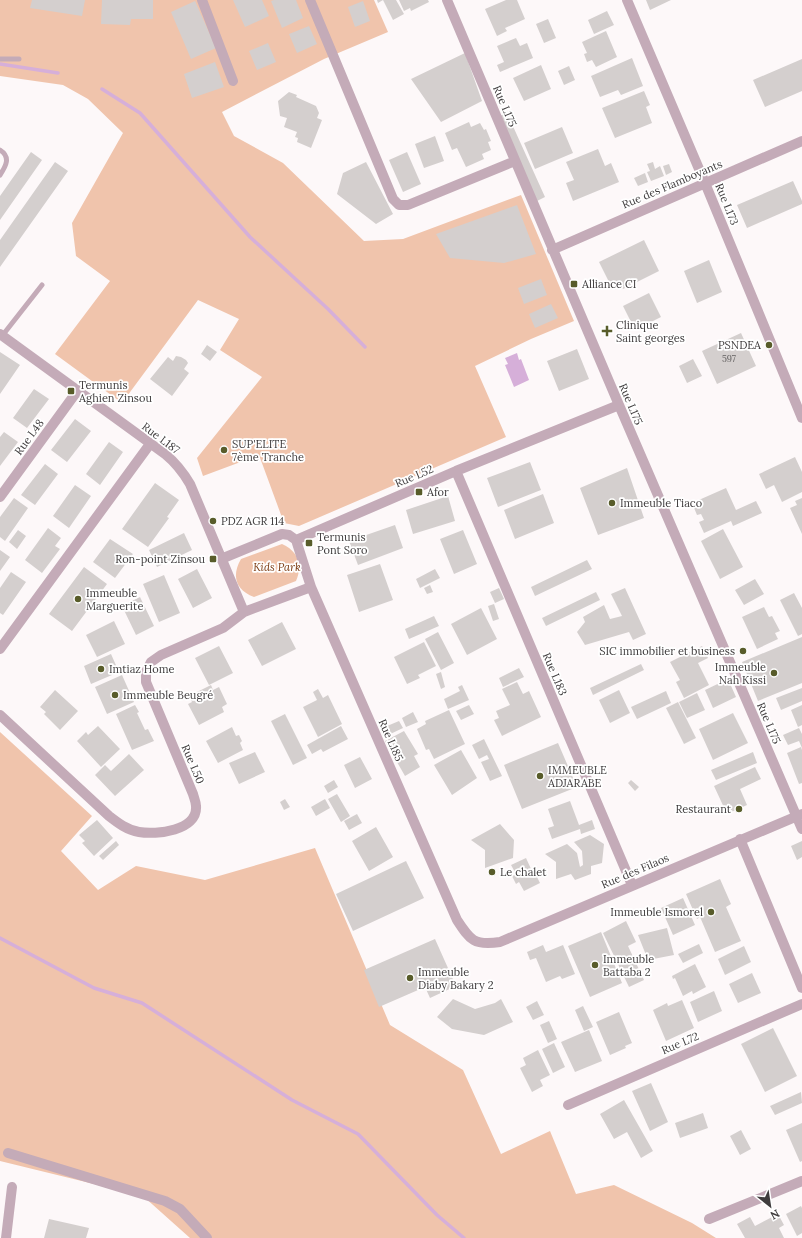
<svg xmlns="http://www.w3.org/2000/svg" width="802" height="1238" font-family="Lora,serif">
<rect width="100%" height="100%" fill="#fdf8f9"/>
<path fill="#f0c4ac" d="M0,0H374L388,32L324,59L222,112L234,136L283,163L364,241L403,239L521,195L574,321L531,339L475,366L506,437L299,526L284,523L259,455L203,476L197,458L262,377L220,350L239,319L198,300L122,403L55,354L110,281L76,256L72,223L123,133L88,99L63,85L0,76Z
M282,544C298,551 303,565 296,581L254,597C236,590 231,576 241,559Z
M0,732L92,816L61,851L98,890L136,866L205,880L315,848L390,1025L463,1070L501,1154L550,1131L576,1194L614,1185L692,1223L716,1238H190L143,1196L0,1161Z"/>
<path fill="#d6afd9" d="M517,353L519,360L521,359L529,380L514,387L505,365L508,364L505,358Z"/>
<g fill="none" stroke-linecap="round" stroke-linejoin="round">
<path stroke="#d6afd9" stroke-width="3.5" d="M0,64L58,73
M102,89L140,113L250,237L328,309L365,347
M0,938L94,988L142,1003L292,1100L358,1134L437,1215L464,1238"/>
</g>
<path fill="#d4cfce" d="M32,0H85L82,16L30,8Z
M102,0H153V19H131L130,25L101,24Z
M233,0H262L269,16L245,27Z
M274,0H296L303,18L282,28L271,1Z
M377,0H396L404,14L393,20L383,0L378,3Z
M399,0H428L429,2L411,11L410,8L404,11Z
M506,0H517L525,19L505,28L507,31L497,36L485,9Z
M646,0H671L650,10Z
M195,1L216,48L191,59L171,12Z
M363,1L370,21L355,27L348,7Z
M607,11L614,25L594,34L588,20Z
M548,19L556,38L544,43L536,24Z
M309,26L317,44L297,53L289,34Z
M606,31L617,57L596,67L592,60L587,62L584,54L587,53L582,42Z
M516,38L520,46L527,43L533,58L500,72L497,65L504,62L497,46Z
M268,43L276,62L257,70L249,51Z
M465,53L482,101L441,122L411,79Z
M632,58L643,86L621,95L618,90L600,97L591,76Z
M802,59V91L765,107L753,80Z
M215,62L224,87L192,98L184,74Z
M541,65L551,89L524,101L513,78Z
M569,66L575,80L564,85L558,71Z
M644,91L650,105L646,107L652,123L615,138L602,108Z
M289,92L297,95L296,97L316,106L319,113L317,118L322,120L311,148L297,142L298,138L295,137L297,132L284,127L287,118L280,116L278,101Z
M507,113L545,197L537,201L499,116Z
M469,122L471,127L480,123L484,130L486,129L491,141L488,142L491,150L482,154L484,159L466,167L457,148L452,150L445,133Z
M562,127L573,153L535,169L524,143Z
M435,136L444,161L424,168L415,144Z
M598,149L605,166L611,163L619,182L573,201L566,183L574,180L566,162Z
M31,152L42,160L0,220V196Z
M407,152L421,184L403,192L389,160Z
M55,162L68,171L0,267V240Z
M366,162L393,214L376,224L337,194L343,173Z
M653,162L655,169L660,166L664,176L651,181L647,172L650,171L647,164Z
M669,164L672,172L666,175L663,166Z
M645,173L648,182L638,186L634,178Z
M793,181L802,201V204L747,228L737,205Z
M517,205L536,254L504,263L450,258L436,234Z
M644,240L659,271L623,289L619,282L611,286L599,262Z
M709,260L722,292L697,303L684,271Z
M541,279L547,295L524,304L518,288Z
M649,293L661,317L635,330L623,306Z
M551,304L558,318L535,328L529,314Z
M741,333L756,366L717,384L702,351Z
M207,345L217,352L210,361L201,354Z
M577,349L589,379L559,391L547,361Z
M0,352L20,365L0,394Z
M176,356L181,357L186,360L188,363L184,369L189,373L172,396L150,379L168,357L173,361Z
M693,359L702,376L687,383L679,366Z
M34,389L49,399L27,428L13,418Z
M75,419L91,431L67,462L51,450Z
M4,432L18,442L0,466V437Z
M109,442L123,452L100,485L86,474Z
M795,457L802,472V492L782,502L774,485L766,489L759,474Z
M530,462L541,490L498,507L487,478Z
M45,464L58,474L35,505L21,495Z
M627,468L644,518L598,535L580,488Z
M155,483L179,500L167,517L169,518L148,547L122,529Z
M75,485L91,496L69,528L53,516Z
M726,488L736,510L756,501L762,513L733,526L731,521L704,533L699,522L704,520L701,514L697,515L692,503Z
M543,494L554,523L515,539L504,510Z
M448,496L455,521L413,534L406,510Z
M14,498L28,508L5,541L0,537V517Z
M802,498V534L790,508L797,505L795,501Z
M395,525L403,548L358,565L349,541Z
M48,528L61,538L55,546L60,549L42,573L25,560Z
M723,529L743,567L720,579L701,541Z
M18,530L26,536L17,549L9,542Z
M463,530L477,564L454,574L440,539Z
M184,533L192,550L157,567L149,550Z
M110,539L133,554L115,578L93,562Z
M0,550L10,557L0,571Z
M587,560L592,569L535,596L531,587Z
M380,564L393,600L359,612L347,575Z
M84,567L107,584L72,631L49,614Z
M197,569L212,598L193,608L178,579Z
M435,569L440,578L420,588L416,579Z
M11,572L26,582L3,615L0,613V588Z
M164,575L180,613L159,622L143,584Z
M755,579L764,594L744,605L735,590Z
M430,585L433,592L427,594L424,588Z
M499,588L504,599L495,603L490,592Z
M625,588L646,634L633,640L629,632L585,645L577,632L585,622L583,617L604,605L610,619L622,616L611,594Z
M596,592L600,600L546,626L542,618Z
M794,593L802,608V634L798,636L780,600Z
M140,597L154,626L136,635L122,606Z
M494,604L499,619L493,621L488,606Z
M764,607L769,617L772,616L780,631L775,633L778,639L757,649L742,617Z
M481,608L497,639L467,655L451,624Z
M434,616L439,626L409,639L405,629Z
M114,621L125,644L97,657L86,635Z
M282,622L296,649L262,666L248,640Z
M438,632L454,663L441,670L425,639Z
M802,637V683L758,701L742,662Z
M424,642L436,666L418,675L420,678L407,684L394,657Z
M219,646L233,673L209,685L195,658Z
M702,646L708,658L698,663L709,685L684,698L676,682L680,680L670,662Z
M111,654L119,672L91,684L84,666Z
M641,664L644,670L593,695L590,688Z
M519,668L524,677L503,687L499,678Z
M441,672L445,687L441,689L436,674Z
M122,675L134,702L107,714L95,687Z
M728,679L736,697L713,708L705,690Z
M517,682L523,694L529,691L541,717L502,736L494,720L499,718L496,711L510,705L502,689Z
M211,685L213,690L219,687L227,704L222,707L224,712L199,725L188,704L192,702L189,696Z
M462,685L469,700L448,709L444,699L460,691L458,687Z
M802,688V701L781,710L776,698Z
M318,689L323,698L328,695L342,724L318,737L303,707L317,700L313,692Z
M55,690L78,711L60,730L44,714L46,712L40,707Z
M619,690L630,713L610,723L599,700Z
M666,691L671,703L637,719L631,707Z
M697,693L705,710L687,718L679,702Z
M678,702L696,738L684,744L666,708Z
M135,705L139,712L137,713L145,730L148,729L154,741L132,750L116,714Z
M469,705L474,714L461,720L456,711Z
M802,705V725L798,727L791,710Z
M449,710L465,744L434,759L429,749L426,750L417,729L426,724L425,721Z
M413,712L418,722L406,727L402,718Z
M733,713L748,743L713,760L699,729Z
M285,714L307,758L293,765L271,721Z
M399,721L403,728L384,737L380,729Z
M98,726L120,749L101,767L77,741L86,732L88,735Z
M341,726L348,739L323,752L321,749L312,754L307,745Z
M232,727L236,736L239,735L242,741L240,743L243,750L218,763L206,741Z
M799,728L802,734V748L799,741L788,745L783,735Z
M404,731L418,754L414,756L420,767L405,776L385,741Z
M484,739L502,776L490,781L481,762L489,759L487,755L479,759L472,745Z
M558,743L577,787L522,809L504,765Z
M801,747L802,750V783L799,784L787,753Z
M461,750L477,778L452,795L434,765Z
M255,752L265,772L239,784L229,763Z
M753,752L757,763L716,780L711,770Z
M129,754L144,770L115,796L95,775L105,765L111,771Z
M360,757L372,779L355,788L344,765Z
M755,767L761,779L740,789L747,805L727,814L714,786Z
M334,780L338,787L328,793L324,786Z
M631,780L639,787L635,791L628,783Z
M337,794L350,816L341,822L328,799Z
M285,799L290,807L284,810L280,802Z
M325,799L330,808L316,816L311,807Z
M570,801L579,825L592,820L595,829L581,834L580,829L552,839L548,828L554,826L548,809Z
M357,814L362,823L349,830L344,821Z
M97,820L113,838L94,856L82,843L85,841L79,835Z
M500,824L514,840L513,858L485,868V850L471,840Z
M376,827L393,857L369,871L352,841Z
M590,835L604,844L602,863L591,866V874L575,880L571,874L556,879V862L545,854L567,844L577,853L580,867L583,865L582,851L574,842Z
M116,841L119,845L103,860L99,856Z
M802,841V857L797,860L791,846Z
M526,858L532,871L537,869L540,876L537,877L540,883L524,891L519,882L516,884L512,876L516,874L511,865Z
M406,861L424,898L353,931L336,894Z
M720,879L731,904L726,907L741,941L715,952L700,917L697,919L686,894Z
M683,898L695,925L673,935L661,908Z
M626,921L636,942L628,946L644,980L629,987L603,933Z
M667,928L674,955L648,960L638,935Z
M601,932L622,983L590,997L568,946Z
M435,939L456,986L430,998L425,987L379,1007L364,970Z
M699,944L703,953L683,963L678,954Z
M543,945L546,952L563,945L575,974L562,979L560,976L546,982L536,958L530,960L527,952Z
M744,946L751,962L725,975L718,959Z
M695,964L706,987L693,994L692,991L683,996L675,978L673,979L672,976Z
M752,973L761,993L738,1003L729,984Z
M714,991L722,1011L698,1022L690,1002Z
M453,999L475,1009L495,1003L501,999L513,1022L484,1035L452,1029L437,1017Z
M682,1000L694,1028L666,1041L653,1010L667,1003L668,1006Z
M537,1001L544,1015L533,1020L526,1007Z
M583,1006L593,1027L584,1031L575,1010Z
M619,1012L632,1043L625,1046L626,1048L610,1055L596,1022Z
M549,1021L557,1039L548,1043L540,1025Z
M773,1028L797,1076L765,1092L741,1044Z
M589,1030L602,1061L575,1072L561,1042Z
M554,1043L565,1067L553,1073L542,1049Z
M538,1050L550,1075L540,1080L543,1086L532,1092L520,1068L526,1065L523,1058Z
M651,1083L668,1122L650,1131L632,1091Z
M801,1092L802,1103L775,1115L770,1106Z
M624,1100L653,1151L641,1158L627,1132L614,1139L600,1114Z
M703,1113L708,1128L680,1138L675,1123Z
M802,1123V1161L800,1162L786,1130Z
M741,1130L751,1149L740,1155L730,1136Z
M801,1206L802,1208V1233L797,1236L786,1214Z
M778,1214L784,1225L779,1228L784,1238H745L737,1224L750,1217L755,1226Z
M49,1219L89,1228L86,1238H44Z"/>
<g fill="none" stroke-linecap="round" stroke-linejoin="round">
<path stroke="#c4abb8" stroke-width="5" d="M0,59H19
M0,150C11,157 6,166 0,175
M2,336L42,285"/>
<path stroke="#c4abb8" stroke-width="10" d="M202,0L233,81
M310,0L393,199L399,205H408L515,161
M447,0L619,405L802,829
M627,0L705,183L802,418
M552,250L802,141
M0,334L165,454C176,463 183,472 190,484L244,612
M456,471L632,885
M0,497L78,390
M296,540L311,587L457,920C470,940 474,946 500,942L802,814
M296,540L456,471L619,405
M221,559L282,534L289,535L296,540
M0,649L150,444
M0,715L109,816C118,823 127,830 139,832C156,835 198,831 196,806C196,802 194,798 193,794L146,682V672L151,662L161,655L223,628L244,612L311,587
M740,839L802,988
M568,1105L802,1004
M8,1153L165,1201L180,1209L207,1238
M709,1219L802,1181
M6,1238L12,1187"/>
</g>
<g fill="#585c2a" stroke="#fff" stroke-width="1.5">
<rect x="570" y="280" width="8" height="8" rx="2"/>
<path d="M605 325h4v4h4v4h-4v4h-4v-4h-4v-4h4z"/>
<circle cx="769" cy="345" r="4"/>
<rect x="67" y="387" width="8" height="8" rx="2"/>
<circle cx="224" cy="450" r="4"/>
<rect x="415" y="488" width="8" height="8" rx="2"/>
<circle cx="612" cy="503" r="4"/>
<circle cx="213" cy="521" r="4"/>
<rect x="305" y="539" width="8" height="8" rx="2"/>
<rect x="209" y="555" width="8" height="8" rx="2"/>
<circle cx="78" cy="599" r="4"/>
<circle cx="743" cy="651" r="4"/>
<circle cx="101" cy="669" r="4"/>
<circle cx="774" cy="673" r="4"/>
<circle cx="115" cy="695" r="4"/>
<circle cx="540" cy="776" r="4"/>
<circle cx="739" cy="809" r="4"/>
<circle cx="492" cy="872" r="4"/>
<circle cx="711" cy="912" r="4"/>
<circle cx="595" cy="965" r="4"/>
<circle cx="410" cy="978" r="4"/>
</g>
<g text-anchor="middle" stroke-width="3.5" stroke-linejoin="round" paint-order="stroke">
<g font-size="9" fill="#646161">
<text x="729" y="362">597</text>
</g>
<g font-size="11" fill="#3f3c3d" stroke="#fff">
<text transform="translate(505 106) rotate(67)" y="4">Rue L175</text>
<text transform="translate(672 184) rotate(-23)" y="4">Rue des Flamboyants</text>
<text transform="translate(727 204) rotate(68)" y="4">Rue L173</text>
<text transform="translate(631 404) rotate(67)" y="4">Rue L175</text>
<text transform="translate(29 437) rotate(-54)" y="4">Rue L48</text>
<text transform="translate(161 438) rotate(37)" y="4">Rue L187</text>
<text transform="translate(414 476) rotate(-23)" y="4">Rue L52</text>
<text transform="translate(555 674) rotate(67)" y="4">Rue L183</text>
<text transform="translate(769 723) rotate(67)" y="4">Rue L175</text>
<text transform="translate(391 740) rotate(66)" y="4">Rue L185</text>
<text transform="translate(193 764) rotate(67)" y="4">Rue L50</text>
<text transform="translate(635 871) rotate(-23)" y="4">Rue des Filaos</text>
<text transform="translate(680 1043) rotate(-23)" y="4">Rue L72</text>
</g>
<g font-size="11" fill="#3f3c3d" stroke="#fff" text-anchor="start">
<text x="582" y="288">Alliance CI</text>
<text x="616" y="329">Clinique<tspan x="616" dy="13">Saint georges</tspan></text>
<text x="761" y="349" text-anchor="end">PSNDEA</text>
<text x="79" y="389">Termunis<tspan x="79" dy="13">Aghien Zinsou</tspan></text>
<text x="232" y="448">SUP'ELITE<tspan x="232" dy="13">7ème Tranche</tspan></text>
<text x="427" y="496">Afor</text>
<text x="620" y="507">Immeuble Tiaco</text>
<text x="221" y="525">PDZ AGR 114</text>
<text x="317" y="541">Termunis<tspan x="317" dy="13">Pont Soro</tspan></text>
<text x="205" y="563" text-anchor="end">Ron-point Zinsou</text>
<text x="86" y="597">Immeuble<tspan x="86" dy="13">Marguerite</tspan></text>
<text x="735" y="655" text-anchor="end">SIC immobilier et business</text>
<text x="766" y="671" text-anchor="end">Immeuble<tspan x="766" dy="13">Nah Kissi</tspan></text>
<text x="109" y="673">Imtiaz Home</text>
<text x="123" y="699">Immeuble Beugré</text>
<text x="548" y="774">IMMEUBLE<tspan x="548" dy="13">ADJARABE</tspan></text>
<text x="731" y="813" text-anchor="end">Restaurant</text>
<text x="500" y="876">Le chalet</text>
<text x="703" y="916" text-anchor="end">Immeuble Ismorel</text>
<text x="603" y="963">Immeuble<tspan x="603" dy="13">Battaba 2</tspan></text>
<text x="418" y="976">Immeuble<tspan x="418" dy="13">Diaby Bakary 2</tspan></text>
</g>
<g font-size="11" font-style="italic" fill="#7c3c13" stroke="#fff">
<text x="277" y="571">Kids Park</text>
</g>
</g>
<g transform="translate(770 1206) rotate(150)" stroke="#ffffff" stroke-width="3" paint-order="stroke">
<path d="M0-3L7 15L0 10L-7 15Z" fill="#3f3c3d"/>
<text y="-6" font-size="11" font-weight="bold" text-anchor="middle" fill="#3f3c3d">N</text>
</g>
</svg>
